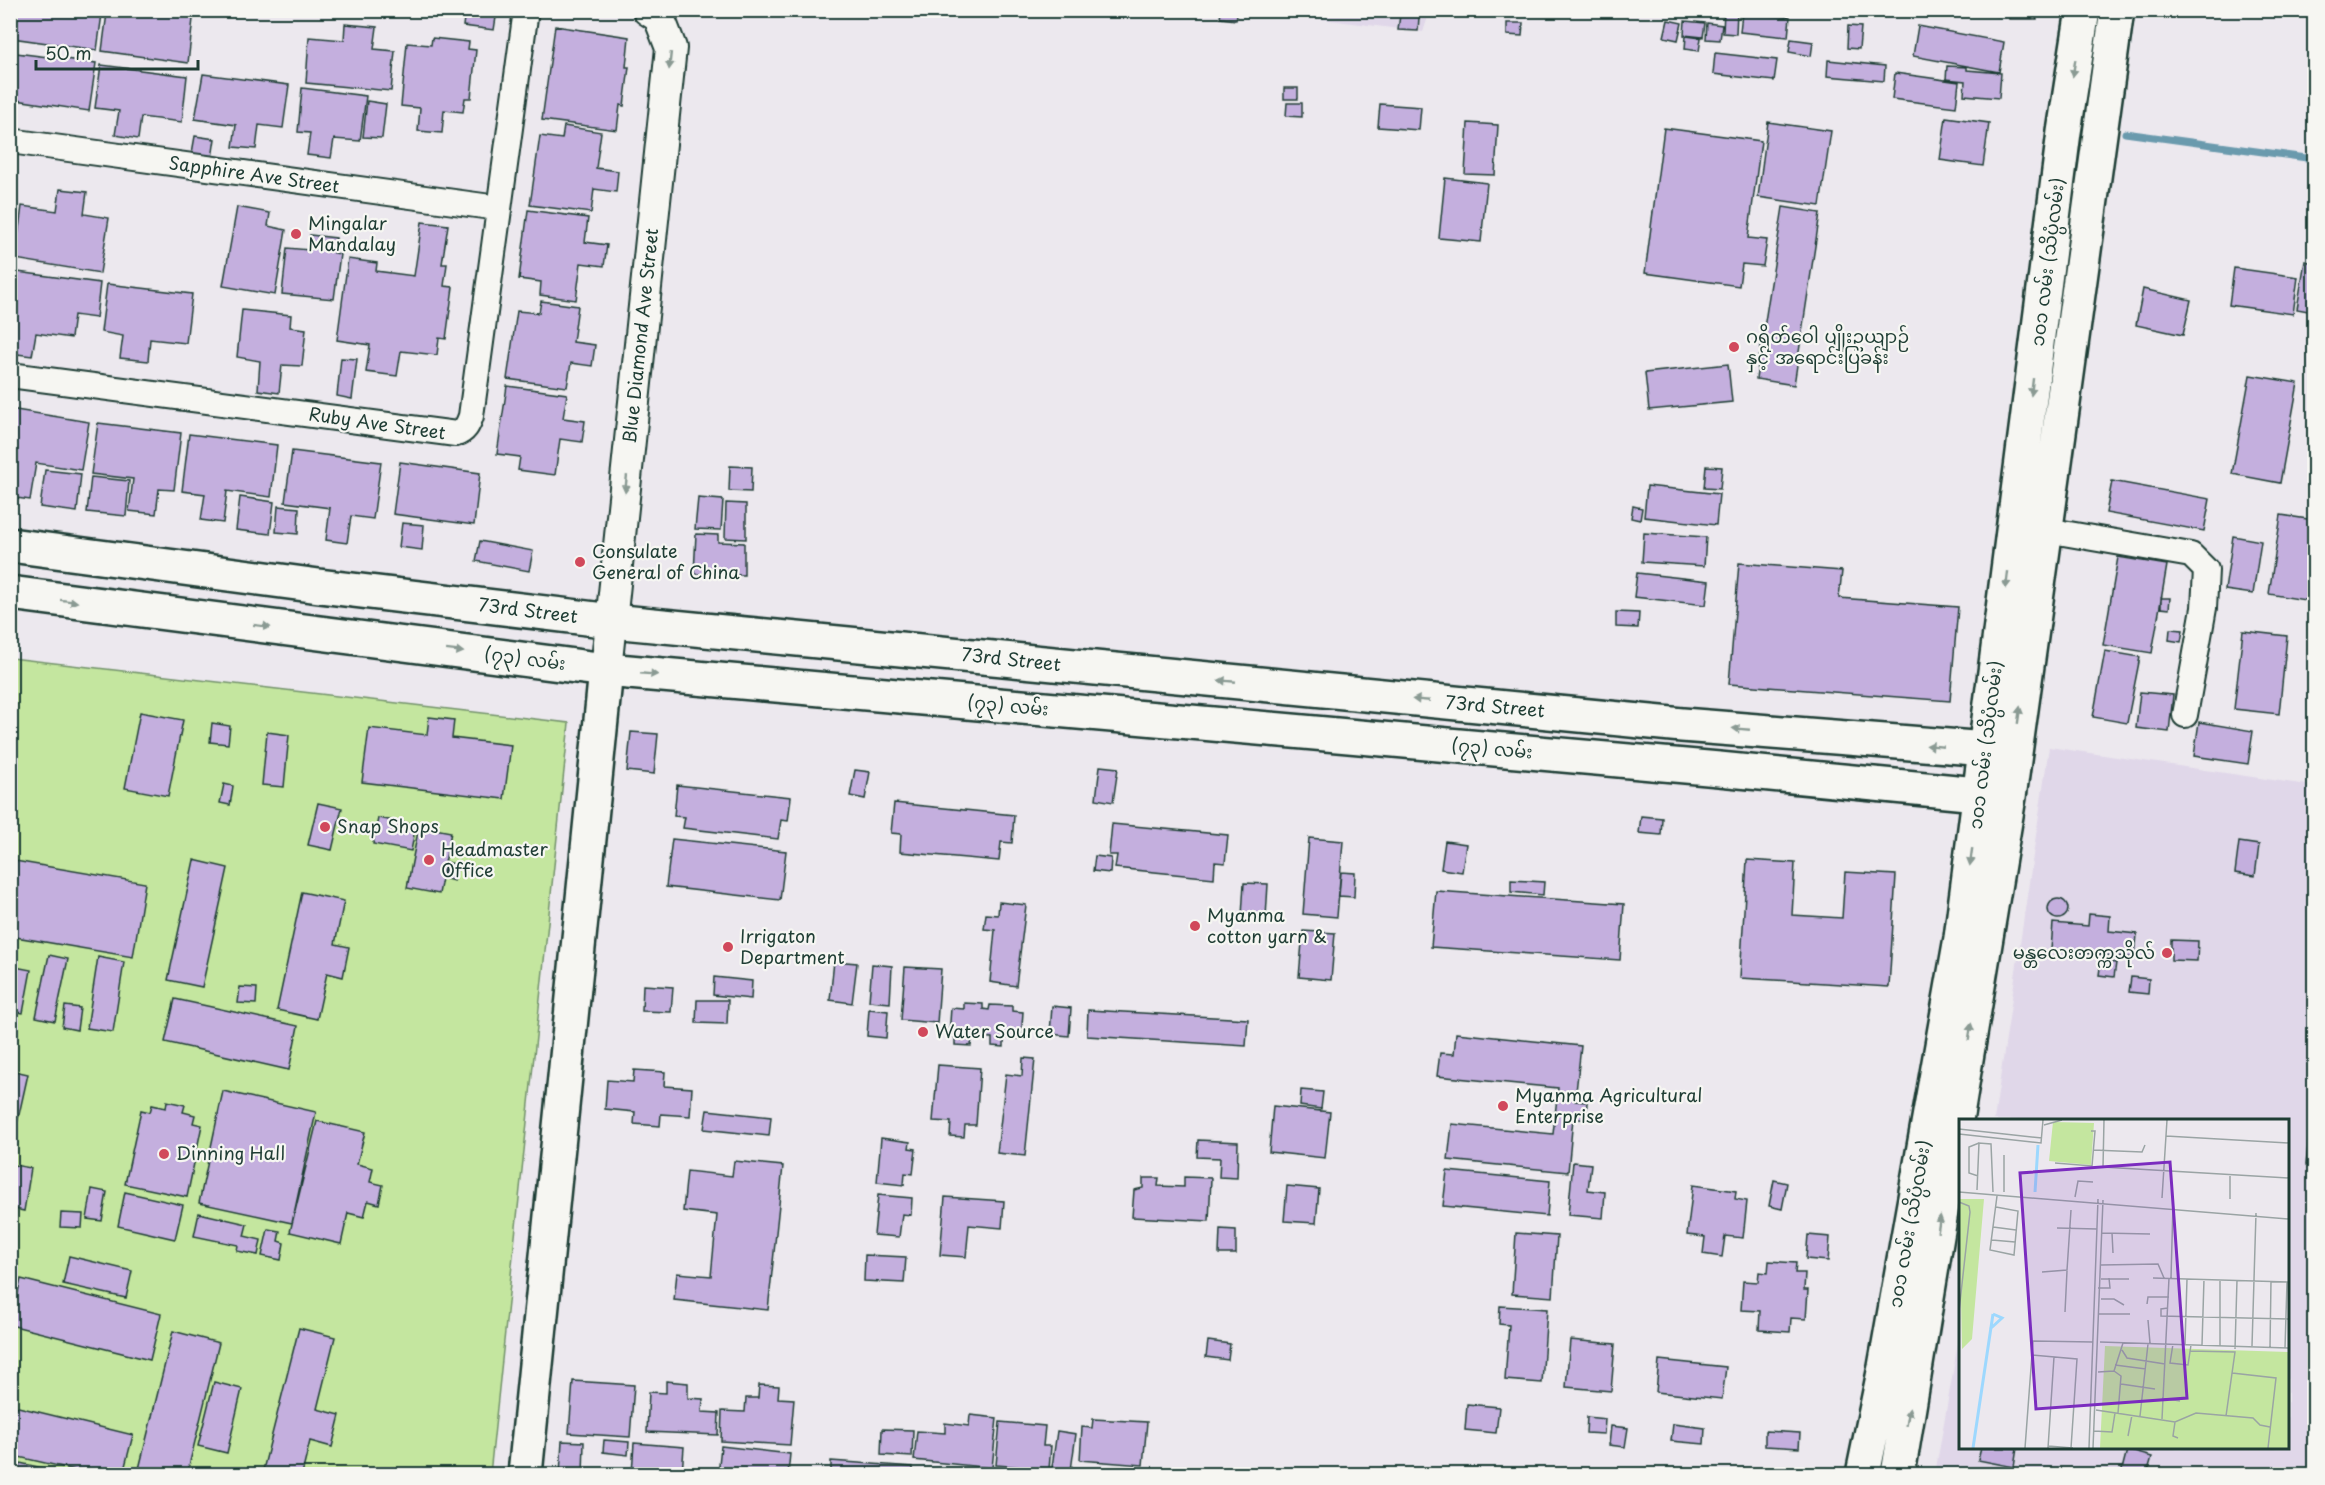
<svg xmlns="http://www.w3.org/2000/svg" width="2325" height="1485" font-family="'Playpen Sans','Noto Sans Myanmar',sans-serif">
<rect width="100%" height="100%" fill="#ece8ee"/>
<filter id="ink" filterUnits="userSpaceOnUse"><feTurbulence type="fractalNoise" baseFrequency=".0167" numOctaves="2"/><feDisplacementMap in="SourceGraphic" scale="12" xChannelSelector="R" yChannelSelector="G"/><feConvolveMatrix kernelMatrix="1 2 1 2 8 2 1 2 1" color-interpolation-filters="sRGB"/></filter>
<g filter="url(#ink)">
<path fill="#e0d7e9" d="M1259,11H1430L1423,32Z
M2049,747L2314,786V1474H1935L1960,1332V1448H2288V1120H1994Z"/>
<path fill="#c4e69f" stroke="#72926a" stroke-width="1.5" d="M11,658L569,723L490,1474H11Z"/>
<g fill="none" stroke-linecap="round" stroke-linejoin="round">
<path stroke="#6b9aad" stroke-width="7" d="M2125,133L2314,159"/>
</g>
<path fill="#c4afde" stroke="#1f3d34" stroke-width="1.5" d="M15,10H89V13L102,14L97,50L12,38Z
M115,10H194L188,63L102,51L107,13H115Z
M465,10L497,11L494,30L463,26Z
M1221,10H1238L1236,20L1220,18Z
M1276,10H1289V16L1275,14Z
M1724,10H1737L1736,34L1723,33Z
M1961,10H1999L1998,16Z
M2009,10H2037V19H2009Z
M1742,13L1790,17L1788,37L1740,32Z
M1400,15L1419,17L1418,31L1398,30Z
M1668,20L1682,23L1678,40L1664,37Z
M1685,21L1705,23L1703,37L1684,35Z
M1507,23H1523L1522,36L1507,35Z
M1707,23L1722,25L1720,40L1706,39Z
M345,24L377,27L374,49L395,51L391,91L306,83L309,37L344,40Z
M555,26L629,37L626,67H629L624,106L620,105L617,130L542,120Z
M1848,26L1861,27L1859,49L1847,48Z
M1918,26L2004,42L1999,72L1913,56Z
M1686,36L1701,38L1699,51L1685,49Z
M432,38L469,42L468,49L476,50L471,98H465L463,112L444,110L442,133L418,131L420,108L401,106L407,43L431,45Z
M1791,39L1813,42L1811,56L1789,52Z
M16,53L96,63L89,111L10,99Z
M1715,53L1777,60L1774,81L1713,74Z
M1828,60L1885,66L1884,81L1827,76Z
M101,65L187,76L182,122L141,117L138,139L115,135L119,111L95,108Z
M1947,66L1967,67V70L2001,73L1999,98L1964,95L1965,81L1946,79Z
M1895,73L1959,82L1956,107L1892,99Z
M203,74L289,85L283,128L259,125L256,149L233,147L236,125L195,119Z
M302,88L366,96L360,141L334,139L331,158L307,155L310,133L298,132Z
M1284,88H1298V99H1284Z
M367,101L386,104L382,138L363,137Z
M1287,103H1302V117L1286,116Z
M1380,104L1421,107L1419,130L1378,127Z
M1946,117L1989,123L1983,166L1940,160Z
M1768,122L1831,131L1820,206L1758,197Z
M1468,123L1498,125L1495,175L1465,174Z
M564,126L601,132L596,168L618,171L616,192L594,189L591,213L530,205L540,136L562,139Z
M1664,128L1761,141L1748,238L1767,240L1763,266L1742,264L1739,286L1645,273Z
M195,136L215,139L212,158L192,153Z
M1445,178L1487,183L1481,242L1439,238Z
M60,189L87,192L84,214L109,218L100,273L15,259L22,206L57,211Z
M237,207L270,213L268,226L286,230L275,295L223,286Z
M1783,207L1820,213L1794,385L1756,379Z
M528,210L588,218L585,242L607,245L604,266L581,263L576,300L540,295L541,282L519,279Z
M422,222L448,225L442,264H447L444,286L453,287L446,339L439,338L437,355L401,351L397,376L366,372L370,345L337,340L348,259L377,263L376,271L414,276Z
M310,235L336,238L334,253L340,254L334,299L282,294L287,248L309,250Z
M2305,261L2314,263V312L2297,309Z
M2234,268L2298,277L2293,314L2229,305Z
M10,271L100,283L96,318L74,315L71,338L36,333L32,356L10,353Z
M107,284L192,294L186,343L150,339L148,361L120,358L123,336L101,332Z
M2143,289L2191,300L2183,335L2136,325Z
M541,301L578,306L573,342L595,345L592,366L571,363L567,387L507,379L517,311L539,313Z
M242,310L291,315L290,327L306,329L302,366L282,365L279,393L258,390L260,361L237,357Z
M341,358L357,359L352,399L337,396Z
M1728,364L1732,402L1649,410L1645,373Z
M2250,375L2298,383L2280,483L2232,474Z
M507,386L567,394L563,418L585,421L582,442L560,439L555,475L518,470L520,457L497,454Z
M10,409L89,422L81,470L36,463L30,500L10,497Z
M98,423L181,433L174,490L159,489L156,514L129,511L133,479L91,474Z
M189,434L277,445L271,497L227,491L223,523L201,520L205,494L182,491Z
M292,451L381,462L373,519L351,516L347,543L326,540L330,508L285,502Z
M400,462L480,473L474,525L393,514Z
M730,466L752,467L751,492L729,491Z
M1706,466L1722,467L1720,489L1704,488Z
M45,470L81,474L77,512L40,507Z
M91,477L129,481L126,516L87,512Z
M2112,481L2210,499L2204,531L2106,513Z
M1647,486L1719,494L1716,525L1644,517Z
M240,497L274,502L270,534L236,530Z
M698,498L723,500L721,530L695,529Z
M726,503L746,504V539L725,538Z
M278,506L299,508L298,534L276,532Z
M1633,506L1642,508L1640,520L1631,518Z
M2281,515L2314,520V575L2311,601L2269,594Z
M402,523L424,525L422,550L399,547Z
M1644,533L1706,537L1704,566L1642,562Z
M696,534L718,535V542L744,543V575L694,574Z
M2233,536L2261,541L2253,594L2225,590Z
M480,541L533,551L529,571L476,561Z
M2118,557L2167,565L2152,653L2103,645Z
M1739,563L1842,571L1839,598L1958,607L1950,701L1729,684Z
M1637,573L1709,581L1706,605L1634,597Z
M2161,598H2170L2169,609L2161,608Z
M1616,612L1639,613L1638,628L1616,627Z
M2170,629L2183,630L2181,642L2169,640Z
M2243,631L2287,636L2279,714L2234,709Z
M2105,651L2140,657L2127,723L2093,717Z
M2140,692L2173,695L2169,732L2136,728Z
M140,712L183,720L168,796L125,788Z
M429,717L454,720L452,738L511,745L504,799L362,782L369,728L427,735Z
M2199,722L2253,731L2248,764L2194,756Z
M212,723L230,726L228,744L210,742Z
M267,732L289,735L284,787L262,785Z
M631,732L658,734L654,774L627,771Z
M1100,766L1118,768L1113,802L1096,799Z
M855,770L870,772L865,799L850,796Z
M224,784L233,786L230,805L220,803Z
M677,785L791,797L788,821L781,820L778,839L683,828L685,817L674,816Z
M318,803L342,808L332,850L308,845Z
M894,803L1014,815L1012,843L1001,842L999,861L900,852L901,834L891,833Z
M1641,816L1662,818L1661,835L1639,833Z
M378,818L416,825L411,851L373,844Z
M1112,824L1228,835L1225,863L1215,862L1214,878L1115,868L1117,855H1109Z
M419,826L451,832L439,894L407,888Z
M1309,838L1343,841L1337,917L1303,914Z
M672,839L786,851L780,900L666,887Z
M1445,841L1466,844L1462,872L1441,869Z
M2239,842L2259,845L2255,876L2235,873Z
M1095,856L1111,858L1110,873L1093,871Z
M194,860L228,868L202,987L168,980Z
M1747,860L1795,863L1792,915L1842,918L1845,872L1896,875L1889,987L1740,978Z
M15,861L145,883L133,957L10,936V887Z
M447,862L458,865L454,881L443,878Z
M1341,872L1355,873L1354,897L1339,896Z
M1511,880L1544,882L1543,895L1511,892Z
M1244,883L1268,884L1266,917L1242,916Z
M1436,891L1624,904L1620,960L1431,947Z
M302,892L344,901L335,944L349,947L343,977L327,973L317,1019L277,1010Z
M2048 909a10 10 0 1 1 20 0a10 10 0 1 1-20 0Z
M999,902L1026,905L1016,986L990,982L995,930L984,929L986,914L998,915Z
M2089,914L2110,916L2109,931L2137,934L2135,958L2051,950L2053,923L2088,926Z
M1303,931L1335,933L1331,980L1299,977Z
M2171,940L2198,941L2197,961L2171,960Z
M49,955L68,959L55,1021L36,1017Z
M98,957L124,962L113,1032L87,1028Z
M834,961L857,963L852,1003L830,1000Z
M2101,961L2116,963L2114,977L2099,975Z
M872,964L892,966L890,1003L869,1001Z
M10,966L31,970L23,1013L10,1011Z
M905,967L941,969L937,1023L901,1020Z
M714,977L752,981L751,999L713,995Z
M2131,977L2149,979L2148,994L2129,992Z
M643,985L673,987L671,1012L642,1011Z
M240,987L257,988L256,1004L238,1003Z
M175,999L298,1026L289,1070L165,1042Z
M697,1000H728L727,1024L696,1023Z
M964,1003L983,1004V1009L989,1010L990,1005L1012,1006V1011L1023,1012L1021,1039L1004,1038V1047L992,1046V1038L972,1037L971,1046L955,1045V1037L949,1036L951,1008L964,1009Z
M65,1006L80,1008L77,1030L62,1027Z
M1052,1006L1071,1008L1069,1036L1050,1034Z
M869,1009L888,1011L886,1038L867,1036Z
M1088,1010L1248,1019L1246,1046L1087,1036Z
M1456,1033L1581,1046L1575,1101L1587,1102L1586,1120L1573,1118L1568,1172L1448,1160L1452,1124L1553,1134L1558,1088L1437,1076L1440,1053L1454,1054Z
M1023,1058L1035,1059L1025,1156L997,1153L1006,1074L1022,1076Z
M938,1065L980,1068L976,1125H965L964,1137L950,1136L951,1122L933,1121Z
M10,1070L28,1074L10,1155Z
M634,1070L665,1072L664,1086L692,1088L690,1116L661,1114L660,1126L634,1124L635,1112L605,1109L607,1080L633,1082Z
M1301,1090L1323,1092L1321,1109L1300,1106Z
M223,1091L316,1112L292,1223L199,1203Z
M167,1101L185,1105L183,1112L195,1115L193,1123L202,1125L187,1197L125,1184L141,1110L150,1112L152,1105L166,1108Z
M1273,1106L1330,1112L1325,1158L1269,1152Z
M707,1110L771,1117L769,1136L704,1129Z
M317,1121L365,1132L357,1164L373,1168L370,1182L383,1185L379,1204L368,1201L364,1217L348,1213L341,1244L290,1232Z
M2310,1125H2314V1166L2306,1165Z
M881,1138L910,1142L909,1148L916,1149L913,1174L905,1173L904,1185L877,1182Z
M1198,1140L1238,1142L1237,1178L1219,1177L1220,1158L1197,1157Z
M734,1161L783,1166L768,1310L674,1300L677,1273L711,1276L717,1215L683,1211L687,1171L732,1176Z
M1573,1162L1591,1164L1588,1190L1605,1192L1603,1218L1568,1215Z
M14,1165L31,1168L24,1211L10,1208V1182Z
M1447,1171L1550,1181L1547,1216L1443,1206Z
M1184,1177L1211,1178L1209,1221L1132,1217L1134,1190L1143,1188V1178H1159L1158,1186L1184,1187Z
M1774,1180L1787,1183L1782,1209L1769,1206Z
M1693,1185L1736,1191L1735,1199L1747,1201L1743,1238L1725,1236L1722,1257L1703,1254L1705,1237L1687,1235Z
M1287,1186L1319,1189L1316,1223L1284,1221Z
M92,1189L107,1192L102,1221L87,1219Z
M125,1192L183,1205L175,1239L118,1226Z
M878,1195L912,1198L911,1215L902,1214L899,1237L874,1235Z
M945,1197L1004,1201L1002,1228L969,1225L966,1257L940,1255Z
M61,1213L83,1214L82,1228L60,1227Z
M199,1213L247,1224L244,1236L261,1240L258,1255L237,1251L238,1245L194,1236Z
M268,1229L280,1231L278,1241L284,1243L281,1260L262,1256Z
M1220,1229L1236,1230V1254H1219Z
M1516,1233L1557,1236L1553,1297L1512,1294Z
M1808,1235L1830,1237L1828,1261L1806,1259Z
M865,1255L906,1257L904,1283L864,1281Z
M69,1256L132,1271L126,1298L63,1284Z
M1769,1261L1796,1263L1795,1273H1805L1804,1290H1808L1806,1319L1791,1318L1790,1332L1759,1330L1760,1311L1741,1310L1743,1281L1758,1282L1759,1272L1768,1273Z
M21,1279L161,1314L150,1360L10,1325Z
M1500,1306L1547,1309L1542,1383L1505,1380L1509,1325L1499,1324Z
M299,1328L335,1337L317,1409L340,1415L332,1447L310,1441L302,1474H262Z
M173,1331L219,1343L187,1474H144L138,1473Z
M1570,1340L1615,1344L1611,1391L1566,1387Z
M1208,1341L1230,1344L1228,1360L1206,1357Z
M1659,1360L1726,1367L1722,1399L1656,1392Z
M2311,1363H2314V1391H2309Z
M573,1381L634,1385L630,1437L569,1433Z
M666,1381L688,1383V1398L703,1399L702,1412L719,1413L718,1435L647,1432L649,1392L666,1393Z
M214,1382L242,1389L227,1453L198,1446Z
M759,1385L779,1386L778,1398L794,1399L790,1445L721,1441L722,1411L745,1412L746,1398H758Z
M1467,1404L1499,1407L1496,1433L1465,1430Z
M10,1405L133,1435L123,1474H93L10,1455Z
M970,1415L997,1418L992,1468L914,1460L917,1431L945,1433V1423L969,1426Z
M1587,1417L1605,1419L1604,1434L1586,1433Z
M1093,1419L1147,1422L1143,1465L1080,1460L1082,1427L1092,1428Z
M1000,1422L1045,1426L1043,1446H1051L1049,1469L996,1465Z
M1673,1424L1705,1428L1704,1444L1671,1441Z
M1611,1426L1628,1428L1625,1447L1609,1445Z
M882,1429L913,1430L912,1457L881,1455Z
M1057,1431L1076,1434L1071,1470L1052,1467Z
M1765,1431L1800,1433L1799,1448L1765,1446Z
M604,1440L629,1442L628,1455L603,1452Z
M562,1441L584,1442L583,1474H560Z
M634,1443L684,1447L682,1474H632Z
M721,1446L790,1454L788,1474H718Z
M1981,1448H2017L2014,1467L1978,1460Z
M2127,1450L2152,1457L2147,1474L2121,1473Z
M831,1461L913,1467V1474H831Z
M20,1463L69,1474H17Z
M994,1468L1046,1474H993Z"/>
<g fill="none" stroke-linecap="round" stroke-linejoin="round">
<g stroke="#1f3d34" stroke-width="28">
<path id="minor" d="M10,141L498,208
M10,375L456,434C465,431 468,425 471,416L526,10
M2046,530L2191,555L2206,570L2204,608L2185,715"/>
</g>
<g stroke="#1f3d34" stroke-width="34">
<path id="tertiary" d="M606,670L671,48L659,17L648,10"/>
</g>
<g stroke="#1f3d34" stroke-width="38">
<path id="secondary" d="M10,545L319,586L612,621L1682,725L2012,751
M10,593L606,670L1719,769L2008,797
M525,1474L606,670"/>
</g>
<g stroke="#1f3d34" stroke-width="38">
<path id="primary" d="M1863,1474L1885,1367L1961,938L2064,132L2083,10
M1898,1474L2009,797L2117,10"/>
</g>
<use href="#minor" stroke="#f6f6f2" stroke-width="24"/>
<use href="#tertiary" stroke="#f6f6f2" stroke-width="30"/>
<use href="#secondary" stroke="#f6f6f2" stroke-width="33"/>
<use href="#primary" stroke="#f6f6f2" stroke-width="33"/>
</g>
<defs><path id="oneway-solid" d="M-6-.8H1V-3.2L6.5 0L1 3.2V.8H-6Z" transform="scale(1.5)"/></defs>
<g fill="#8a9a93">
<use href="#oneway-solid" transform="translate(670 61) rotate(96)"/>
<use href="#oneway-solid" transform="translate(2074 68) rotate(99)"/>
<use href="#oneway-solid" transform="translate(2032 387) rotate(97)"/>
<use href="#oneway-solid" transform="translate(626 484) rotate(96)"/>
<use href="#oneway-solid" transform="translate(2007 580) rotate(97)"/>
<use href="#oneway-solid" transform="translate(69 601) rotate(7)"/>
<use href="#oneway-solid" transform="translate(262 626) rotate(7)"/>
<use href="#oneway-solid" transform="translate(455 651) rotate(7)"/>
<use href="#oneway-solid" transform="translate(649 674) rotate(5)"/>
<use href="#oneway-solid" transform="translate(1227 681) rotate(-175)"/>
<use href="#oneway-solid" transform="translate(1421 700) rotate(-175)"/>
<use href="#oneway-solid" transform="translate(2019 715) rotate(-82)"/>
<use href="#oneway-solid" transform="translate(1741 729) rotate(-175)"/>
<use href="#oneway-solid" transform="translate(1935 746) rotate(-175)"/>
<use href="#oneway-solid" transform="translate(1971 857) rotate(98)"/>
<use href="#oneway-solid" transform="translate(1970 1032) rotate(-81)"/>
<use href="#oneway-solid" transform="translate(1939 1224) rotate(-81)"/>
<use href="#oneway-solid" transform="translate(1908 1417) rotate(-81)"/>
</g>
</g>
<g fill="#d1495b" stroke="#f6f6f2" stroke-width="2">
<circle cx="296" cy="234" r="6"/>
<circle cx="1734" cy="347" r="6"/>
<circle cx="580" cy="562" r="6"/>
<circle cx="325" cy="827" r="6"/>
<circle cx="429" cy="860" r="6"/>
<circle cx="1195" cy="926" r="6"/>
<circle cx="728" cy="947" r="6"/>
<circle cx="2167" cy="953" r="6"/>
<circle cx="923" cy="1032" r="6"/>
<circle cx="1503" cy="1106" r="6"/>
<circle cx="164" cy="1154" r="6"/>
</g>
<g text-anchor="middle" stroke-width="4.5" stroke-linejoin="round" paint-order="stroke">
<g font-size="18" fill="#1f3d34" stroke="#f6f6f2">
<text transform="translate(254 175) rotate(8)" y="6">Sapphire Ave Street</text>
<text transform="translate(2048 262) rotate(-83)" y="6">၁၀၁ လမ်း (သိပ္ပံလမ်း)</text>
<text transform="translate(641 336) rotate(-84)" y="6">Blue Diamond Ave Street</text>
<text transform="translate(377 424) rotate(8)" y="6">Ruby Ave Street</text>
<text transform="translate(528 611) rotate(7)" y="6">73rd Street</text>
<text transform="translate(525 659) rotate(7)" y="6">(၇၃) လမ်း</text>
<text transform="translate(1011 660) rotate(6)" y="6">73rd Street</text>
<text transform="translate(1008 706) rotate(5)" y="6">(၇၃) လမ်း</text>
<text transform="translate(1495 707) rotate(5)" y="6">73rd Street</text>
<text transform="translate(1986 745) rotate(-83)" y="6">၁၀၁ လမ်း (သိပ္ပံလမ်း)</text>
<text transform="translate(1492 749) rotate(5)" y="6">(၇၃) လမ်း</text>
<text transform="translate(1910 1224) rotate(-80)" y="6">၁၀၁ လမ်း (သိပ္ပံလမ်း)</text>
</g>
<g font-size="18" fill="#1f3d34" stroke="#f6f6f2" text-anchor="start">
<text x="308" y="230">Mingalar<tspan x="308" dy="21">Mandalay</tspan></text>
<text x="1746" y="343">ဂရိတ်ဝေါ ပျိုးဥယျာဉ်<tspan x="1746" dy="21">နှင့် အရောင်းပြခန်း</tspan></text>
<text x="592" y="558">Consulate<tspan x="592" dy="21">General of China</tspan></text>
<text x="337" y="833">Snap Shops</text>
<text x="441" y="856">Headmaster<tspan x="441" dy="21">Office</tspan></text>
<text x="1207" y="922">Myanma<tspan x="1207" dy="21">cotton yarn &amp;</tspan></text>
<text x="740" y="943">Irrigaton<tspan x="740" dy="21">Department</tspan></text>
<text x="2155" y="959" text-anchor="end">မန္တလေးတက္ကသိုလ်</text>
<text x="935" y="1038">Water Source</text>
<text x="1515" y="1102">Myanma Agricultural<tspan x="1515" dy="21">Enterprise</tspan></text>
<text x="176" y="1160">Dinning Hall</text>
</g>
</g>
<g transform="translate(1959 1119)">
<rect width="330" height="330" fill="#ece8ee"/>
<path d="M94,3L135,4L132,46L90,42ZM0,80H25L13,220L3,230ZM146,227L330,233V329H141Z" fill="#c4e69f"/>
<path fill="none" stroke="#9dd8fe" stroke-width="3" d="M76,73L79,26M31,210L43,199L34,195M14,329L34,195"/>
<path fill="none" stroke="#9aa4a4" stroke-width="1.5" d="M145,1L144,48L330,59M85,6L103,1M0,10L83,19M0,15L82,24L84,1M207,17L330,24M134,31L183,33L186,26M96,44L133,47L136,12H132M19,57L10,54V28L20,24M18,71L20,24L32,25L34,73M0,73L330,100M45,73V36M116,78L119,62L134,63M203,79L208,1M271,80V57M0,83L10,87L11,93L0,192M37,88L59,92L55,136L31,131L38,77M34,108L57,111M98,109L138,110M142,114L191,115M153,114L154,134M33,121L56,123M142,146L199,145L205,159M83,153L108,151L112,91M194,159L330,163M212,159L214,86M142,160H170M139,169H151L150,159M142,180H155L165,186M188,185L189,178H210M209,189L202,190V197L330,200M106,193L108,152M139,195H171M189,201L191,224M141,223L330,229M214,225L211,244L229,246L232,226M226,225L228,160M243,226L245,160M261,227V161M293,227L297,94M311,228L312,162M326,229L328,163M276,230L278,161M163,231L168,239L206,245M231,232L276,233L267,297M72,236L118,240L112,329M156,246L187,250M155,252L162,257L159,294M139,253L155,252L164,224M273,254L317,259L309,329M162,265L196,270M203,279L221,282M137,291L216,303L237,294L294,299L301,306L311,308M181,297L189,225M203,300L210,159M216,303L214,317L219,319M135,312L153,313L156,294M169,317L173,296M89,327L114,329M66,329L74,222L134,223M89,329L95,238M130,329L139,80M134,329L144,81"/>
<path fill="#7b2cbf" fill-opacity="0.15" stroke="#7b2cbf" stroke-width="3" d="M211,43L228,279L77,290L61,54Z"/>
<rect width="330" height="330" fill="none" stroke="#1f3d34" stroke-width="3"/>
</g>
<rect width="2325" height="1485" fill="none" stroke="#f6f6f2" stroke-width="36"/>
<rect x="18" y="18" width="2289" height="1449" fill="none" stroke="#1f3d34" stroke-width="2" filter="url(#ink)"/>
<path d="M36 60v9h162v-9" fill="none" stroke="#1f3d34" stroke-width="3"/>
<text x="45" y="60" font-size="18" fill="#1f3d34" stroke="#f6f6f2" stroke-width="4.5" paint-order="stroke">50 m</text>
</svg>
